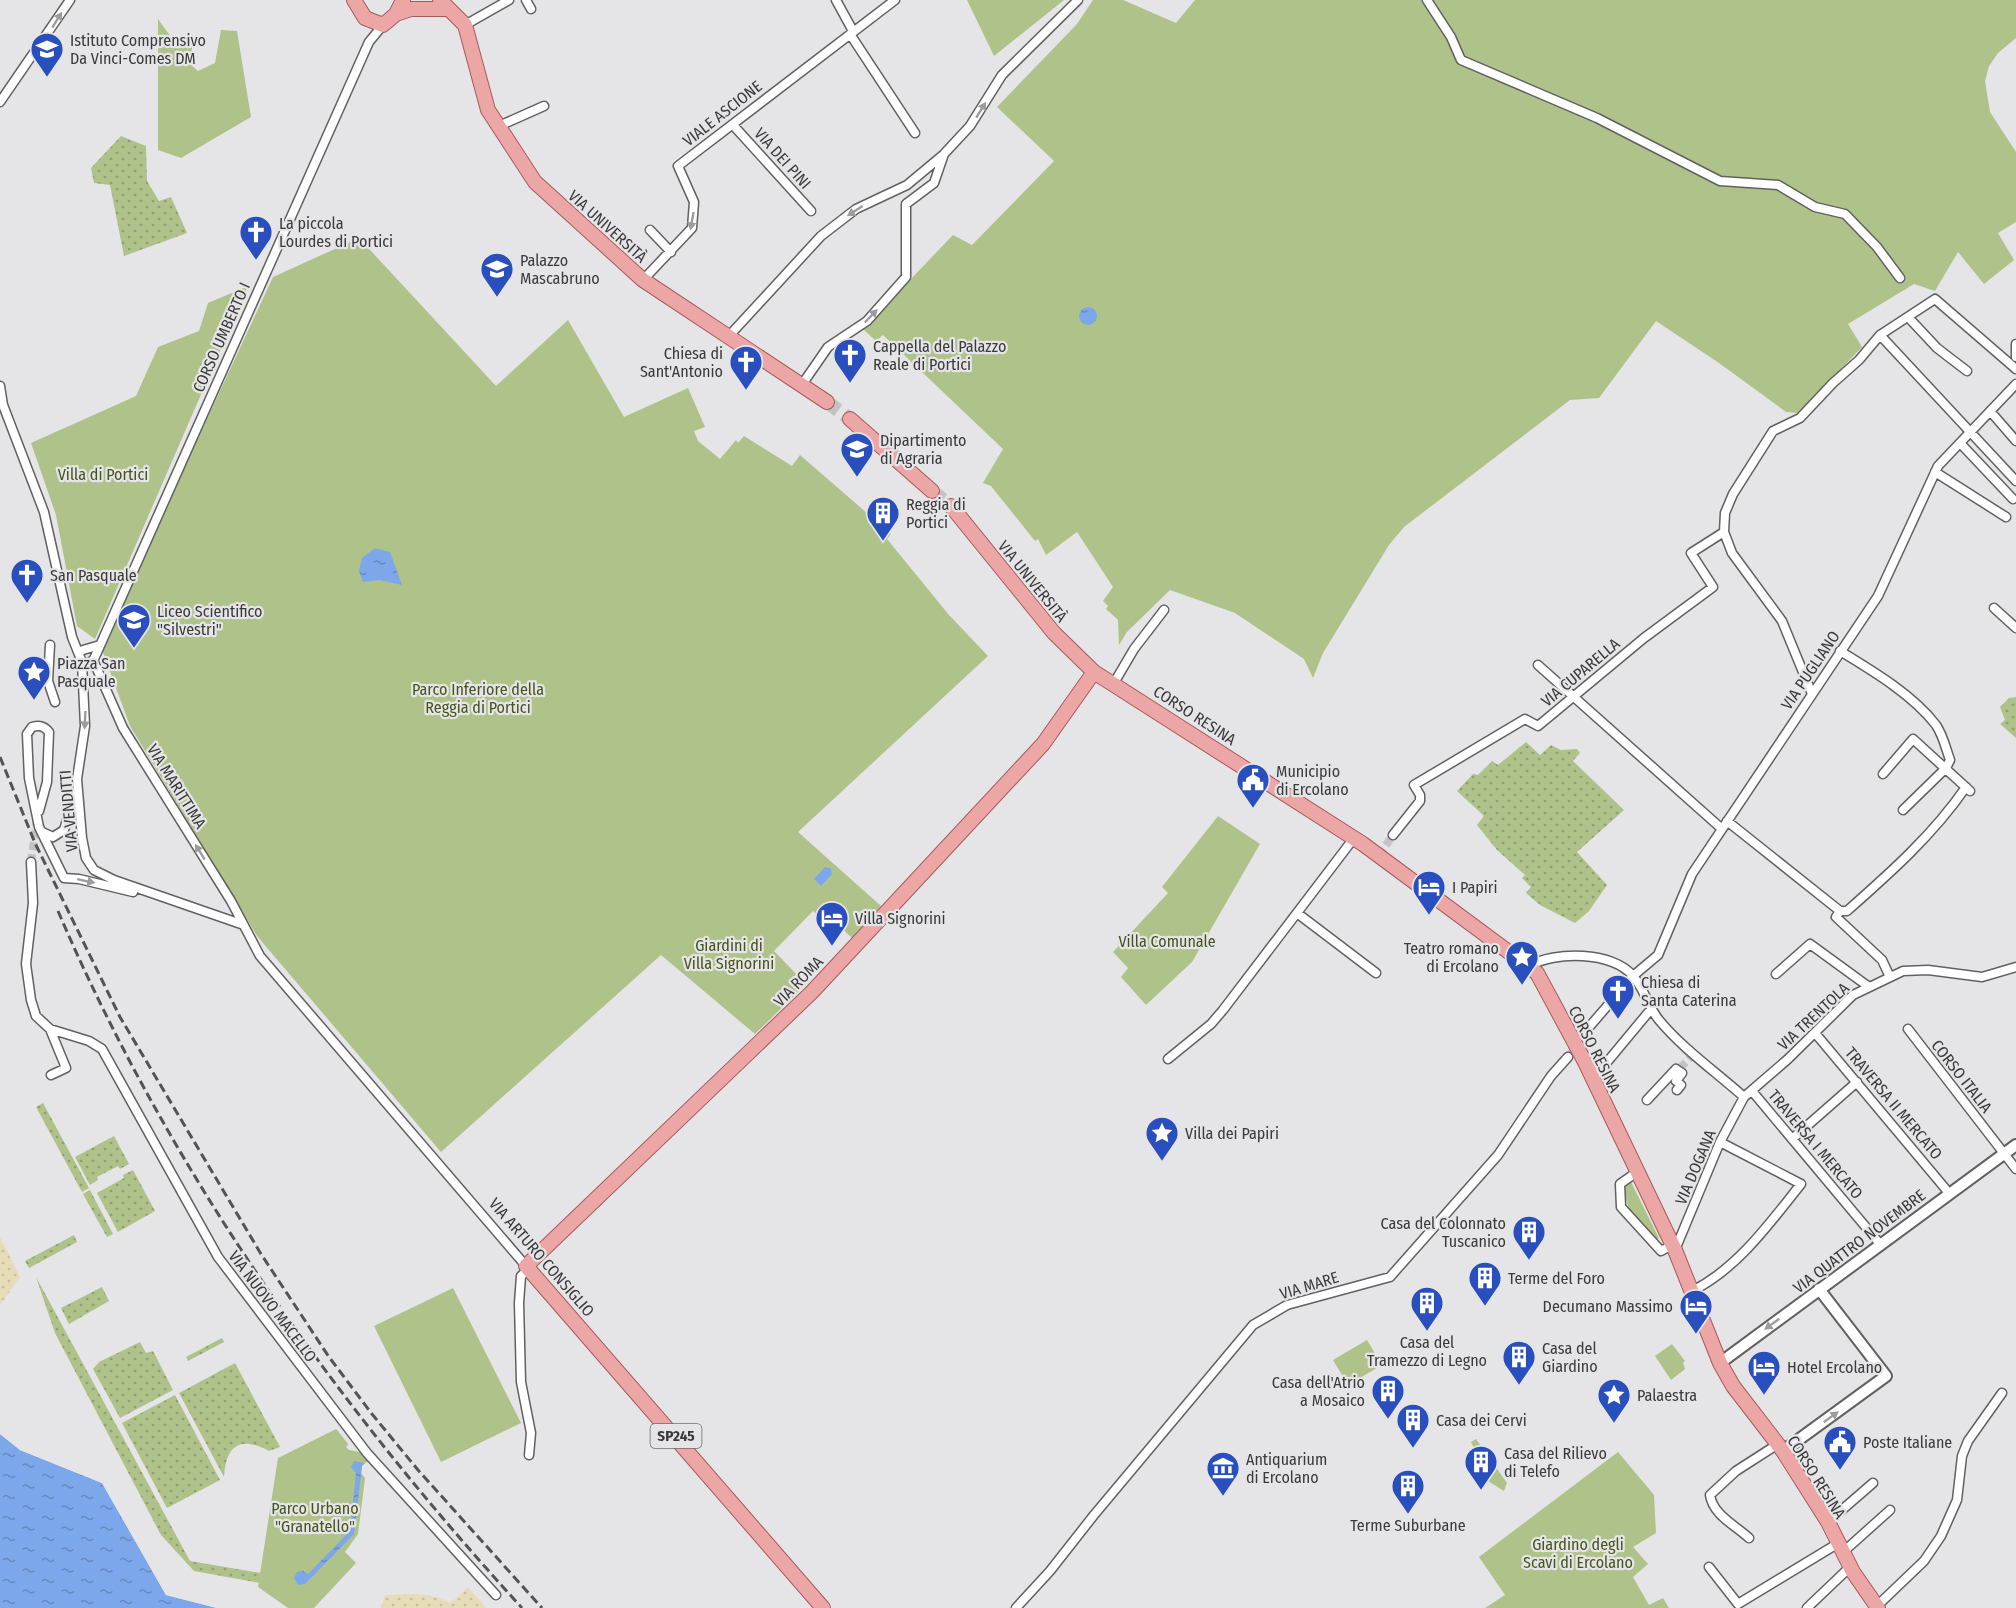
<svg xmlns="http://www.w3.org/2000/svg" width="2016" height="1608" font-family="'Fira Sans Condensed',sans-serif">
<defs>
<pattern id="grass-dots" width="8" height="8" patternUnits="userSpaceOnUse" patternTransform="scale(1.5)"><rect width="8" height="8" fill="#aec289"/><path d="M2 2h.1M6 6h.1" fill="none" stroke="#8f9f71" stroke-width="1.8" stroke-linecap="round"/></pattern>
<pattern id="sand-dots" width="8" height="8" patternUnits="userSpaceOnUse" patternTransform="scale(1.5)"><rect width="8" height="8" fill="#e6dcb7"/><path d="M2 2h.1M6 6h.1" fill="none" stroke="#c6be9e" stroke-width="1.8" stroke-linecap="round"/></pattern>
<pattern id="water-ripples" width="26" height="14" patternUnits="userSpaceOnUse" patternTransform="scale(1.5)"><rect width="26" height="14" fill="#7ca7eb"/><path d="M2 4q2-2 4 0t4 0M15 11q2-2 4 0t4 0" fill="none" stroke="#6789c0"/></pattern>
</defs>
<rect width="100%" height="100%" fill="#e5e5e7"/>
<path fill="url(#grass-dots)" d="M121,136L146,146L147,181L159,201L171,197L187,233L124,256L110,185L94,183L91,168Z
M2016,697V738L2000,724L2005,720L2000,707L2009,698Z
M1526,742L1540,755L1551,745L1561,750L1577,749L1580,753L1573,761L1624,810L1577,852L1607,885L1589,911L1575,923L1540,905L1526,893L1531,887L1522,878L1525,875L1497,850L1477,825L1484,816L1457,791L1473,774L1478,775L1492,761L1498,765Z
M43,1103L89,1188L82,1192L36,1107Z
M114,1136L129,1164L120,1169L118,1166L97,1177L98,1180L90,1185L75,1157Z
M133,1170L155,1211L118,1232L97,1193L124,1178L123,1175Z
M90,1190L113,1234L107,1237L83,1194Z
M74,1235L77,1242L29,1268L25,1261Z
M36,1277L190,1561L261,1573L336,1429L348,1444L260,1583L194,1571L161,1535L55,1333Z
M102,1287L109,1301L69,1324L61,1308Z
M222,1338L224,1342L188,1361L186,1357Z
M140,1342L146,1353L153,1351L173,1390L120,1418L93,1369L99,1362Z
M235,1363L280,1447L269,1451C239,1435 226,1446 224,1477L179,1393Z
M175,1395L220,1480L167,1508L122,1423Z"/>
<path fill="url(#sand-dots)" d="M0,1237L20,1277L0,1305Z
M468,1587L486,1608H381L385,1595C416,1594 423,1591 451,1603Z"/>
<path fill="#aec289" d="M967,0H1064L994,56Z
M1093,0H1123L1176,23L1195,0H2016V38L1998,53L1989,66L1985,81L1990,112L2016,152V222L1998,233L2014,260L1984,284L1958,252L1935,291L1914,284L1848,324L1862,347L1799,413L1786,412L1719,363L1656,321L1599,398L1570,400L1404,527L1389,545L1323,653L1313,678L1304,659L1235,613L1170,590L1127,632L1119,645L1118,620L1106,609L1108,606L1103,601L1113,587L1077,532L1046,555L1038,539L1035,541L991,486L983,483L1003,449L883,335L876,341L863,329L953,235L972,245L1054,161L997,107L1077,24Z
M158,19L171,37L193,41L190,64L198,71L215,63L221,30L237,31L251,117L181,158L158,150Z
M359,238L496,386L568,320L624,417L688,388L705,427L694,431L698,441L720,459L736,440L738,443L744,436L792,466L800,455L891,534L887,539L949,615L988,656L798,832L881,906L852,938L831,918L826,922L813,911L774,951L806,984L755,1034L661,955L441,1152L257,936L130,726L101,647L273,277Z
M248,286L95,639L77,626L56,515L31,443L136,396L158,347L199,331L208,303Z
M1218,816L1260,844L1192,962L1146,1005L1121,977L1128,968L1113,952L1168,893L1162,887Z
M1630,1180L1659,1238L1653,1243L1630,1213L1622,1184Z
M453,1288L521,1423L441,1462L374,1326Z
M1367,1340L1382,1365L1348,1385L1333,1360Z
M1672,1344L1685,1361L1683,1363L1685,1369L1671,1380L1655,1356Z
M336,1429L348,1444L346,1447L349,1450L360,1452L368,1461L362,1466L361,1473L365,1478L358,1534L345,1552L356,1563L314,1608H288L258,1587L278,1458Z
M1476,1439L1507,1483L1504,1491L1483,1478L1484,1475L1469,1451L1474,1448L1471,1442Z
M1618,1452L1654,1495L1656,1533L1633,1547L1648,1564L1633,1577L1649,1605L1663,1598L1669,1608H1485L1505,1595L1479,1557Z"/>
<path fill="url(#water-ripples)" d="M1079 316a9 9 0 1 1 18 0a9 9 0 1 1-18 0Z
M375,548L390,552L402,585L379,580L363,582L359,571L362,558Z
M825,867L831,869L832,874L821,886L814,879Z
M0,1434L20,1450L102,1483L166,1595L216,1608H0Z
M354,1461L364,1463L362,1466L354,1534L305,1584L298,1585L294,1578L297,1572L303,1571L308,1574L350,1531L356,1473L351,1467Z"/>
<path fill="#e5e5e7" d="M0,1431L22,1447L104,1481L168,1593L216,1605L219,1608L166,1595L102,1483L20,1450L0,1434Z"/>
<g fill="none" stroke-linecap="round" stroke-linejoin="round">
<path stroke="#c3c3c5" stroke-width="8" stroke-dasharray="8 4" stroke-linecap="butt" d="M1379,855L1393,835
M31,862L37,820
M1568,1057L1590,1026
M1680,1068L1690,1058"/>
<path stroke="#c3c3c5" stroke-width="14" stroke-dasharray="14 7" stroke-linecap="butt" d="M827,402L850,419
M932,491L951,506"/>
<g stroke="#616162" stroke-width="11">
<path id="minor" d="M526,0L531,9
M836,0L853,31
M1427,0L1451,37L1461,60L1597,118L1720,181L1778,185L1815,207L1845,214L1877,247L1900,278
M465,25L509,0
M850,34L915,133
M0,102L70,0
M733,125L811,211
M499,126L544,106
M650,230L671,252
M643,280L692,228L694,202L678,166L895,0
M1908,317L1937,348L1967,371
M1880,335L2016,481
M728,337L821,236L856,209L907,185L943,155
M2016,344V357
M0,386L3,405L44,512L72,637L82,662L85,726L77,779L82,838L86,858L94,870L114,880L241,924
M801,386L828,347L867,321L906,277V204L934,183L944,154L970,126L1002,75L1078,0
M1990,411L2016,441
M1960,443L2013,499
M1935,472L2006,517
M1994,608L2016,628
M50,645L48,681L55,702
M83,650L100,645
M1840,651C1873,671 1913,695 1936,725C1943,735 1946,749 1950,760L1946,768L1903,810
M93,660L123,728L231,901L260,956L526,1266
M82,662L89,664L94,659L369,42L383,25
M1538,665L1722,829
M1114,683L1134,649L1164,610
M1812,694L1782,621L1732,553L1724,532L1725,513L1733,494L1773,431L1800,418L1833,383L1859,360L1880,335L1935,299L2016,369
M1883,774L1913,739L1970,791
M39,811L47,782L49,732C44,726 40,725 32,727L27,734L29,778L39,827L64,878L79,879L133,892
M1727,821L1840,911L1836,917L1882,960L1890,977
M42,832L53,837L64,830L75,793
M1393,835L1420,801V795L1414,785L1525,719L1538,726L1644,638L1713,587L1691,553L1724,532
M31,862L33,903L26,964L31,1000L36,1016L50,1029L89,1041L102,1049L218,1257L367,1453L496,1595
M1840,911H1847C1890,873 1933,835 1966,787
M1297,913L1376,973
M1529,966C1554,951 1613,951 1633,976C1644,988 1648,1007 1659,1020C1683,1049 1716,1072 1744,1097
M1776,974L1810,944L1869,987
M1590,1026L1633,976L1658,955L1692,874L1878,596L1938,466L2016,384
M50,1029L66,1068L51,1075
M1908,1029L2016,1169
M1815,1033L1949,1193
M1168,1059L1211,1024L1223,1010L1354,838
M1593,1079L1652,1008
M1752,1091L1880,1244
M1647,1100L1676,1069L1682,1073L1676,1081L1681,1085L1677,1090
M1792,1139L1857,1082
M1637,1172L1620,1184L1621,1207L1661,1251L1672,1245
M1675,1250L1720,1142L1744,1097L1788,1059L1853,995L1903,971L1928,970L1982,977L2016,967
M1692,1291C1737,1269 1770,1223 1801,1184L1720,1142
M529,1455L531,1433L521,1382L519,1303L521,1276L529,1269
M1828,1522L1873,1483
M1749,1538C1735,1525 1713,1515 1710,1495L1736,1471L1778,1444
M1842,1553L1890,1510
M1709,1567L1738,1604L1837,1544
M1877,1606L1924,1561L1941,1536L1957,1500L1962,1456L1968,1441L2002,1393
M1016,1608L1050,1571L1094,1515L1253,1325L1287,1305L1390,1277L1498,1155L1551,1076L1568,1057
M1807,1608L1850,1567"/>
</g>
<g stroke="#616162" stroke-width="14">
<path id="tertiary" d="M1720,1363L2016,1145
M1783,1451L1886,1376L1819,1289"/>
</g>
<g stroke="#a65a5a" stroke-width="16">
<path id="primary" d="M354,0L365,18L383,25L396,14L403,0
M440,0L465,25L488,110L535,182L643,280L827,402
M396,14L411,9H447
M850,419L932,491
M951,506L1054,633L1094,672L1363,844L1537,973L1585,1062L1675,1250L1720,1363L1733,1386L1783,1451L1828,1522L1853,1572L1878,1608
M823,1608L526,1266L812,992L1043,744L1094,672"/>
</g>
<use href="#minor" stroke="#fff" stroke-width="8"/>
<use href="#tertiary" stroke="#fff" stroke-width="10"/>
<use href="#primary" stroke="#eca6a6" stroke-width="14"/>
<path stroke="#535355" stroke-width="3" stroke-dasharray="9 4.5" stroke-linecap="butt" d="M0,757L35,843L120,1017L261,1254L329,1357L372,1414L418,1470L542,1608
M58,911C169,1170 332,1400 522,1608"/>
</g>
<defs><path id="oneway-solid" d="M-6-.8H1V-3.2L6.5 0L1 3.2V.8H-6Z" transform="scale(1.5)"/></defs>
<g fill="#9c9c9d">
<use href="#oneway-solid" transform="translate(57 20) rotate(-58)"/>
<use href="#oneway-solid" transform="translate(981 110) rotate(-58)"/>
<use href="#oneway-solid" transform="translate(855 211) rotate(147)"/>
<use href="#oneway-solid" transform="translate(692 221) rotate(100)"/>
<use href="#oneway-solid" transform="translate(871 316) rotate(-46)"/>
<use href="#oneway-solid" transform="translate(85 720) rotate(93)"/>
<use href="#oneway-solid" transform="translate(200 852) rotate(-122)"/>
<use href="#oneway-solid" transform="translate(86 881) rotate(12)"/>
<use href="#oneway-solid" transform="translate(1772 1324) rotate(144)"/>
<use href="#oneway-solid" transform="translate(1831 1417) rotate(-36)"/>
</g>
<defs>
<g id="school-pin" transform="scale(1.725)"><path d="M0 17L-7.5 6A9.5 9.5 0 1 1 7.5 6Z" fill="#294ebd" stroke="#e5e5e7"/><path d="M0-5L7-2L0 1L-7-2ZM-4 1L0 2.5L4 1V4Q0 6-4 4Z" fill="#fff"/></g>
<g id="church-pin" transform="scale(1.725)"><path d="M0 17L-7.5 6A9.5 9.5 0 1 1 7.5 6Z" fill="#294ebd" stroke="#e5e5e7"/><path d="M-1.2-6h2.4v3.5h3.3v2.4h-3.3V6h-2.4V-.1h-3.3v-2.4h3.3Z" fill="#fff"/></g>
<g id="university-pin" transform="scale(1.725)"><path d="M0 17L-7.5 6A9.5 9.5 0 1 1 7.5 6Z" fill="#294ebd" stroke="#e5e5e7"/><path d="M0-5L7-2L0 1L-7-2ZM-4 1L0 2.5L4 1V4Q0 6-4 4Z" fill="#fff"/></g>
<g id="building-pin" transform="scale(1.725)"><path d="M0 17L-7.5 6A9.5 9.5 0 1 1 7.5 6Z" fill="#294ebd" stroke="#e5e5e7"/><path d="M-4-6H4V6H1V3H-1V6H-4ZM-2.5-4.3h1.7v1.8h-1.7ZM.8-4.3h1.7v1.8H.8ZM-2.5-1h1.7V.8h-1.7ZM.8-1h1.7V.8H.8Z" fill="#fff"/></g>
<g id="sight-pin" transform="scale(1.725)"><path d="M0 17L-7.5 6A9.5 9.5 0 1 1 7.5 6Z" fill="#294ebd" stroke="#e5e5e7"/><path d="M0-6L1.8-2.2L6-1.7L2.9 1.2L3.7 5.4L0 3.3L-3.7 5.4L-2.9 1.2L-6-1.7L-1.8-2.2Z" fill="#fff"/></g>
<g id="civic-pin" transform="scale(1.725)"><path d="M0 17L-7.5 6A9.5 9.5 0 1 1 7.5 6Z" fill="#294ebd" stroke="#e5e5e7"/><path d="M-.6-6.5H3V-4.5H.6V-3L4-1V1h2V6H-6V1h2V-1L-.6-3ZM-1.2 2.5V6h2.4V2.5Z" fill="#fff"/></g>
<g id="hotel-pin" transform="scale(1.725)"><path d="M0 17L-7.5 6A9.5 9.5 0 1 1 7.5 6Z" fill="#294ebd" stroke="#e5e5e7"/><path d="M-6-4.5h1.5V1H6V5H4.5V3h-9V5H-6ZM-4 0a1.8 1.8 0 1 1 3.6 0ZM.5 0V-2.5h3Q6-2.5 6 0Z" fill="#fff"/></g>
<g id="museum-pin" transform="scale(1.725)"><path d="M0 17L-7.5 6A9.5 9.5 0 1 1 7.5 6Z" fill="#294ebd" stroke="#e5e5e7"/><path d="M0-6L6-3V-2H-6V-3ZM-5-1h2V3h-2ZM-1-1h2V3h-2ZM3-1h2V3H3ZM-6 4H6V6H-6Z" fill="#fff"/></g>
</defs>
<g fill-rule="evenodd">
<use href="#school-pin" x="47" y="49"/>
<use href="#church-pin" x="256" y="232"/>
<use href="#university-pin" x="497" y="269"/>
<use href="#church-pin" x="850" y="355"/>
<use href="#church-pin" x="746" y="362"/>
<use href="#university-pin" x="857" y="449"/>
<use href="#building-pin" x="883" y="513"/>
<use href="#church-pin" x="27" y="575"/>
<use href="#school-pin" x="134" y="620"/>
<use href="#sight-pin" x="34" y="672"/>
<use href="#civic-pin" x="1253" y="780"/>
<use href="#hotel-pin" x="1429" y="887"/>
<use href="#hotel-pin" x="832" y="918"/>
<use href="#sight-pin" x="1522" y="957"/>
<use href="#church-pin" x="1618" y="991"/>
<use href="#sight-pin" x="1162" y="1133"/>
<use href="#building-pin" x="1529" y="1232"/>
<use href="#building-pin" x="1485" y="1278"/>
<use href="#building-pin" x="1427" y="1303"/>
<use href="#hotel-pin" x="1696" y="1306"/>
<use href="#building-pin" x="1519" y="1357"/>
<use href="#hotel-pin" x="1764" y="1367"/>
<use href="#building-pin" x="1388" y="1391"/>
<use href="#sight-pin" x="1614" y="1395"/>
<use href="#building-pin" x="1413" y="1420"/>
<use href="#civic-pin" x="1840" y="1442"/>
<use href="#building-pin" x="1481" y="1462"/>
<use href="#museum-pin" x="1223" y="1468"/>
<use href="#building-pin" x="1408" y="1486"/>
</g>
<g text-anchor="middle" stroke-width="4.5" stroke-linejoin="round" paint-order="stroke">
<rect fill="#e5e5e7" stroke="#6d6d6f" stroke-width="1.5" x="650.5" y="1424" width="51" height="24" rx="4.5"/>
<g font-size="15" font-weight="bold" fill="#3a3a3b">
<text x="676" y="1441">SP245</text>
</g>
<g font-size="16" fill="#3a3a3b" stroke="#e5e5e7" text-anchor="start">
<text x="70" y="46">Istituto Comprensivo<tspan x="70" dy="18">Da Vinci-Comes DM</tspan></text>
<text x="279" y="229">La piccola<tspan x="279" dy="18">Lourdes di Portici</tspan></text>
<text x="520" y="266">Palazzo<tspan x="520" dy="18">Mascabruno</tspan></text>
<text x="873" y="352">Cappella del Palazzo<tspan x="873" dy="18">Reale di Portici</tspan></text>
<text x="723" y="359" text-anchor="end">Chiesa di<tspan x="723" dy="18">Sant'Antonio</tspan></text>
<text x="880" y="446">Dipartimento<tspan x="880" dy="18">di Agraria</tspan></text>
<text x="906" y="510">Reggia di<tspan x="906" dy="18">Portici</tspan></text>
<text x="50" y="581">San Pasquale</text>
<text x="157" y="617">Liceo Scientifico<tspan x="157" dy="18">"Silvestri"</tspan></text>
<text x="57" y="669">Piazza San<tspan x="57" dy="18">Pasquale</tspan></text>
<text x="1276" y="777">Municipio<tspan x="1276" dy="18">di Ercolano</tspan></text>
<text x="1452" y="893">I Papiri</text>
<text x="855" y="924">Villa Signorini</text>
<text x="1499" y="954" text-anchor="end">Teatro romano<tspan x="1499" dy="18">di Ercolano</tspan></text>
<text x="1641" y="988">Chiesa di<tspan x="1641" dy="18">Santa Caterina</tspan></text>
<text x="1185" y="1139">Villa dei Papiri</text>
<text x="1506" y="1229" text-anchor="end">Casa del Colonnato<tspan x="1506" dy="18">Tuscanico</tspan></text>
<text x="1508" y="1284">Terme del Foro</text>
<text x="1673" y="1312" text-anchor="end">Decumano Massimo</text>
<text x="1427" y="1348" text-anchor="middle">Casa del<tspan x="1427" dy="18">Tramezzo di Legno</tspan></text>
<text x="1542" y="1354">Casa del<tspan x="1542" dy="18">Giardino</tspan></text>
<text x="1787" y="1373">Hotel Ercolano</text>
<text x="1365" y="1388" text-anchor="end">Casa dell'Atrio<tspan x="1365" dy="18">a Mosaico</tspan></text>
<text x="1637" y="1401">Palaestra</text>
<text x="1436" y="1426">Casa dei Cervi</text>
<text x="1863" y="1448">Poste Italiane</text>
<text x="1504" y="1459">Casa del Rilievo<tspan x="1504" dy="18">di Telefo</tspan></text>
<text x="1246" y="1465">Antiquarium<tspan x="1246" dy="18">di Ercolano</tspan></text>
<text x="1408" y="1531" text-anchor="middle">Terme Suburbane</text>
</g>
<g font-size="16" fill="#3a3a3b" stroke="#e5e5e7">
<text transform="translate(722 113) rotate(-38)" y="6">VIALE ASCIONE</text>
<text transform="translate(783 158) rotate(48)" y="6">VIA DEI PINI</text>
<text transform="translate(608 226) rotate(42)" y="6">VIA UNIVERSITÀ</text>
<text transform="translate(221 337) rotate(-66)" y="6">CORSO UMBERTO I</text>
<text transform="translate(1033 581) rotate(51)" y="6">VIA UNIVERSITÀ</text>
<text transform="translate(1810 670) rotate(-56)" y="6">VIA PUGLIANO</text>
<text transform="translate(1580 672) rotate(-40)" y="6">VIA CUPARELLA</text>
<text transform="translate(1195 715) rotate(33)" y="6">CORSO RESINA</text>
<text transform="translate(177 786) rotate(58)" y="6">VIA MARITTIMA</text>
<text transform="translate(68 811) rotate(-95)" y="6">VIA VENDITTI</text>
<text transform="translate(798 981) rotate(-46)" y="6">VIA ROMA</text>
<text transform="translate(1813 1016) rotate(-43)" y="6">VIA TRENTOLA</text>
<text transform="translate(1595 1049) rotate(63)" y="6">CORSO RESINA</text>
<text transform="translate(1962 1076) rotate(52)" y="6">CORSO ITALIA</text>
<text transform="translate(1894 1103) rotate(50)" y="6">TRAVERSA II MERCATO</text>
<text transform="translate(1816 1144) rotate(50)" y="6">TRAVERSA I MERCATO</text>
<text transform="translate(1695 1167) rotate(-67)" y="6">VIA DOGANA</text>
<text transform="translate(1859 1241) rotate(-37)" y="6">VIA QUATTRO NOVEMBRE</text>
<text transform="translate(542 1257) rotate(49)" y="6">VIA ARTURO CONSIGLIO</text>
<text transform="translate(1309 1285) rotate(-17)" y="6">VIA MARE</text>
<text transform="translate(273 1306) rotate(53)" y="6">VIA NUOVO MACELLO</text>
<text transform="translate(1817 1477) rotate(58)" y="6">CORSO RESINA</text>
</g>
<g font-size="16" fill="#44551c" stroke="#e5e5e7">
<text x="103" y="480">Villa di Portici</text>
<text x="478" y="695">Parco Inferiore della<tspan x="478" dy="18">Reggia di Portici</tspan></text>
<text x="1167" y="947">Villa Comunale</text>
<text x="729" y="951">Giardini di<tspan x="729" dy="18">Villa Signorini</tspan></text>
<text x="315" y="1514">Parco Urbano<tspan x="315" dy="18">"Granatello"</tspan></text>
<text x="1578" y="1550">Giardino degli<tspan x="1578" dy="18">Scavi di Ercolano</tspan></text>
</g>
</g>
</svg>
